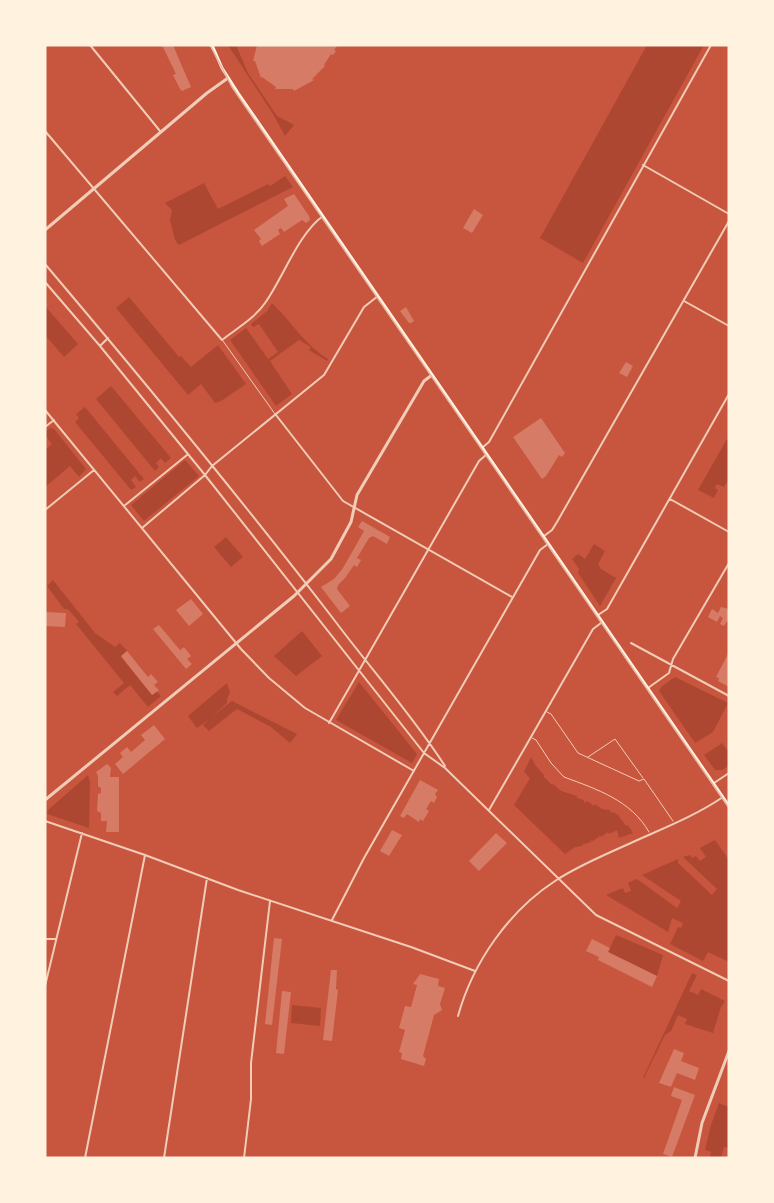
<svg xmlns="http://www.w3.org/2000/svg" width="774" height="1203" font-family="Overpass,sans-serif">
<rect width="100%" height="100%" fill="#c8553d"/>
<path fill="#ae4732" d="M228,45H236L248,73L277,116L294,125L285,136L273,114Z
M647,45H704L583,263L540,238Z
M285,176L293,187L179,245L175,240L170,220L172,210L165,203L204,183L218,209L268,184L270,186Z
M129,297L179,357L181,356L191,367L218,345L246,384L221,401L215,403L201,384L188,395L116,308Z
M272,303C291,321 304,344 328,359L327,361L309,350L311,347L299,340L270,361L292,394L276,406L230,340L246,328L268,359L278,352L259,324L253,327L251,324L267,311Z
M45,306L78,344L64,357L45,335Z
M111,386L171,458L165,463L161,458L156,463L159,467L155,471L96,399Z
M85,407L144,479L140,482L135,476L131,480L136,487L131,490L75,422L79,418L76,414Z
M50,428L54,429L86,469L79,477L70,466L45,487V450L52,444L45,435V432Z
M727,439L729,441V479L724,487L717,484L715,488L718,490L714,498L698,490Z
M185,460L199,476L144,521L131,505Z
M226,537L243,557L231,567L214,547Z
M594,544L605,551L598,564L601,569L616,578L600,606L578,573L579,569L572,559L578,554L585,559Z
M53,580L95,633L115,647L120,643L127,651L121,657L152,695L157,692L161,696L148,707L130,685L117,696L113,692L124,683L76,624L79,622L68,609H64L47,586Z
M302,631L322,656L296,676L274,656Z
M675,677L728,703L713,732L695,743L659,691L661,687Z
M359,682L417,754L412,763L336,720Z
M227,683L230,693L227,699V703L211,717L232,701L297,734L290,743L271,727L237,709L209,731L203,725L208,720L197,728L188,716Z
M722,743L729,752V766L722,770H715L704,755Z
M531,757L536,766L544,775L543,776L552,785L553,784L561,791L577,796V798L584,800V803L587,801L594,806L595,804L602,809L610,810L611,813L613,812L618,815L626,826L628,825L633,833L619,838L617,830L609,834L608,832L601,837L600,836L593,841L590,840L591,842L585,844L584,843L582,846L575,847L565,854L514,805L530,778L524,772Z
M88,775L90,782L89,828L47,814L48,810Z
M715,840L729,860V962L708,952L703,961L670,944L678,927L681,928L683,923L672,918L668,932L606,895L623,888L625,893L631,891L628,883L637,879L677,908L681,901L642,875L678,859V863L712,895L717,889L683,857L690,855L692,858L696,856L700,861L706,857L700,848Z
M616,935L663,955L657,976L608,952Z
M692,973L697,975L689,991L698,995L701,989L725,1001L721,1007L713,1033L685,1024L687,1019L678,1015L671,1031L665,1035L644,1078H643Z
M292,1005L321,1008L320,1026L291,1023Z
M719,1103L729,1107V1148L724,1147L721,1158L710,1157L711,1152L705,1150L711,1125Z"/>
<path fill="#d67c66" d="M162,45H173L191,87L182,91L180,89L173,75L176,74Z
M257,45H338L334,50L336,51L333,55L331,54L324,65L325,66L312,79L314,80L294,91L293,89H275L276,87L262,77L261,78L255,61H253Z
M294,194L309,216L310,220L306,223L302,220L284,232L281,228L278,230L280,234L262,246L259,241L261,239L254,230L288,206L284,199Z
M474,209L483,215L472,233L463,228Z
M406,307L414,321L411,323H409L400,311Z
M626,362L633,366L627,377L619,373Z
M541,418L565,453L562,457L559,455L546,476L542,479L513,437Z
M362,521L390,537L387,544L373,536L369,538L357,558L361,560L357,567L354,565L345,578L338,585L337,589L350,606L341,613L321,587L334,579L343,568L364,531L358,527Z
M191,599L203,614L189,626L176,610Z
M721,607L729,609V623L727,621L724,626L720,624L723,618L720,616L717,622L708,617L712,609L718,613Z
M45,612L66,613L65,627L45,626Z
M159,625L180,650L184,647L191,656L187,659L192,664L186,669L153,629Z
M127,651L148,677L151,674L158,682L154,685L159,690L152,695L121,656Z
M729,652V687L718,681L719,678L716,677Z
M154,725L165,739L123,774L115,764L123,757L120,753L127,747L131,752L145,740L141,735Z
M107,764L111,768L110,777H119V832H106L107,821H101V813L97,811L98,794L101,793V788L98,786V776L96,772Z
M420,780L438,790L435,794L437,797L434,803L431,801L426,809L429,811L423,821L420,819L419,822L407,814L404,818L400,816Z
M392,830L402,835L389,856L380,851Z
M496,833L507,843L479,871L469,861Z
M274,938L282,939L272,1025L265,1024Z
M592,939L610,948L608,952L657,976L652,987L598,960L599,957L586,951Z
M331,970H337L336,989L338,990L332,1041L323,1040Z
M420,974L439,979L438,986L445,988L440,1004L442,1010L434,1015L423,1056L426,1059L424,1066L401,1059L402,1053L399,1052L405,1030L399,1028L405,1006L411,1007L417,985L413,984Z
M282,991L291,992L284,1054L276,1053Z
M674,1049L684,1053L681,1061L699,1068L695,1080L677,1073L671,1087L659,1083Z
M674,1087L695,1095L672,1157L663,1154L682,1100L671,1096Z"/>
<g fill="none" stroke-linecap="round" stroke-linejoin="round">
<path stroke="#f1ccb7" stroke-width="1" d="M223,341L275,414
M547,712L551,714L578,753L639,781L644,779L673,821
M532,738L536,740L551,763L564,777C596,789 631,800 649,832
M588,757L615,739L643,778"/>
<path stroke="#f1ccb7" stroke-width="2" d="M90,45L160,131
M45,131L222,340C236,329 255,318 265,303C283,278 298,234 323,216
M643,165L729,214
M45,264C144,381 242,500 335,621C371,669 412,715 445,766
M45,282L100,346L205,475L424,753L445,768L596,915L729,981
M684,301L729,326
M100,346L108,338
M45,410L241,649L269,678L305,708L414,771
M276,415L343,501L512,597
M45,427L54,420
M483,447L489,442L711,45
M670,499L729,532
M124,506L187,455
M45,510L94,470
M142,528L205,475L212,466L324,375L364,307L378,296
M544,536L552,530L557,522L729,221
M598,615L607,609L729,394
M631,643L729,696
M648,688L669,673L673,659L729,563
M329,723L479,461L487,454
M714,783L729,773
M489,810L593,629L601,623
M45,821L145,855L238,890L411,947L475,971
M332,920L364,858L540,550L548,544
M45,939H56
M45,986L82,833
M458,1016C473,962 509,911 555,881C579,865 607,854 633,842C664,828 695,816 723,797
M85,1158L145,855
M164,1158L207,878
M244,1158L251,1099V1063L270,901"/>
<path stroke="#f1ccb7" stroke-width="3" d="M45,230L207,93L228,78
M45,800L294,596L331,559L351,522L357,495L424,381L432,375
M695,1158L702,1123L729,1051"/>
<path stroke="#fff3e0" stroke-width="3" d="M212,45L222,68L238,93L729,806"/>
<path stroke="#e9b49f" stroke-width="1.5" d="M210,45L232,87L729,808"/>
</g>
<rect width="774" height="1203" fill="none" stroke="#fff3e0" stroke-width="93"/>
</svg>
